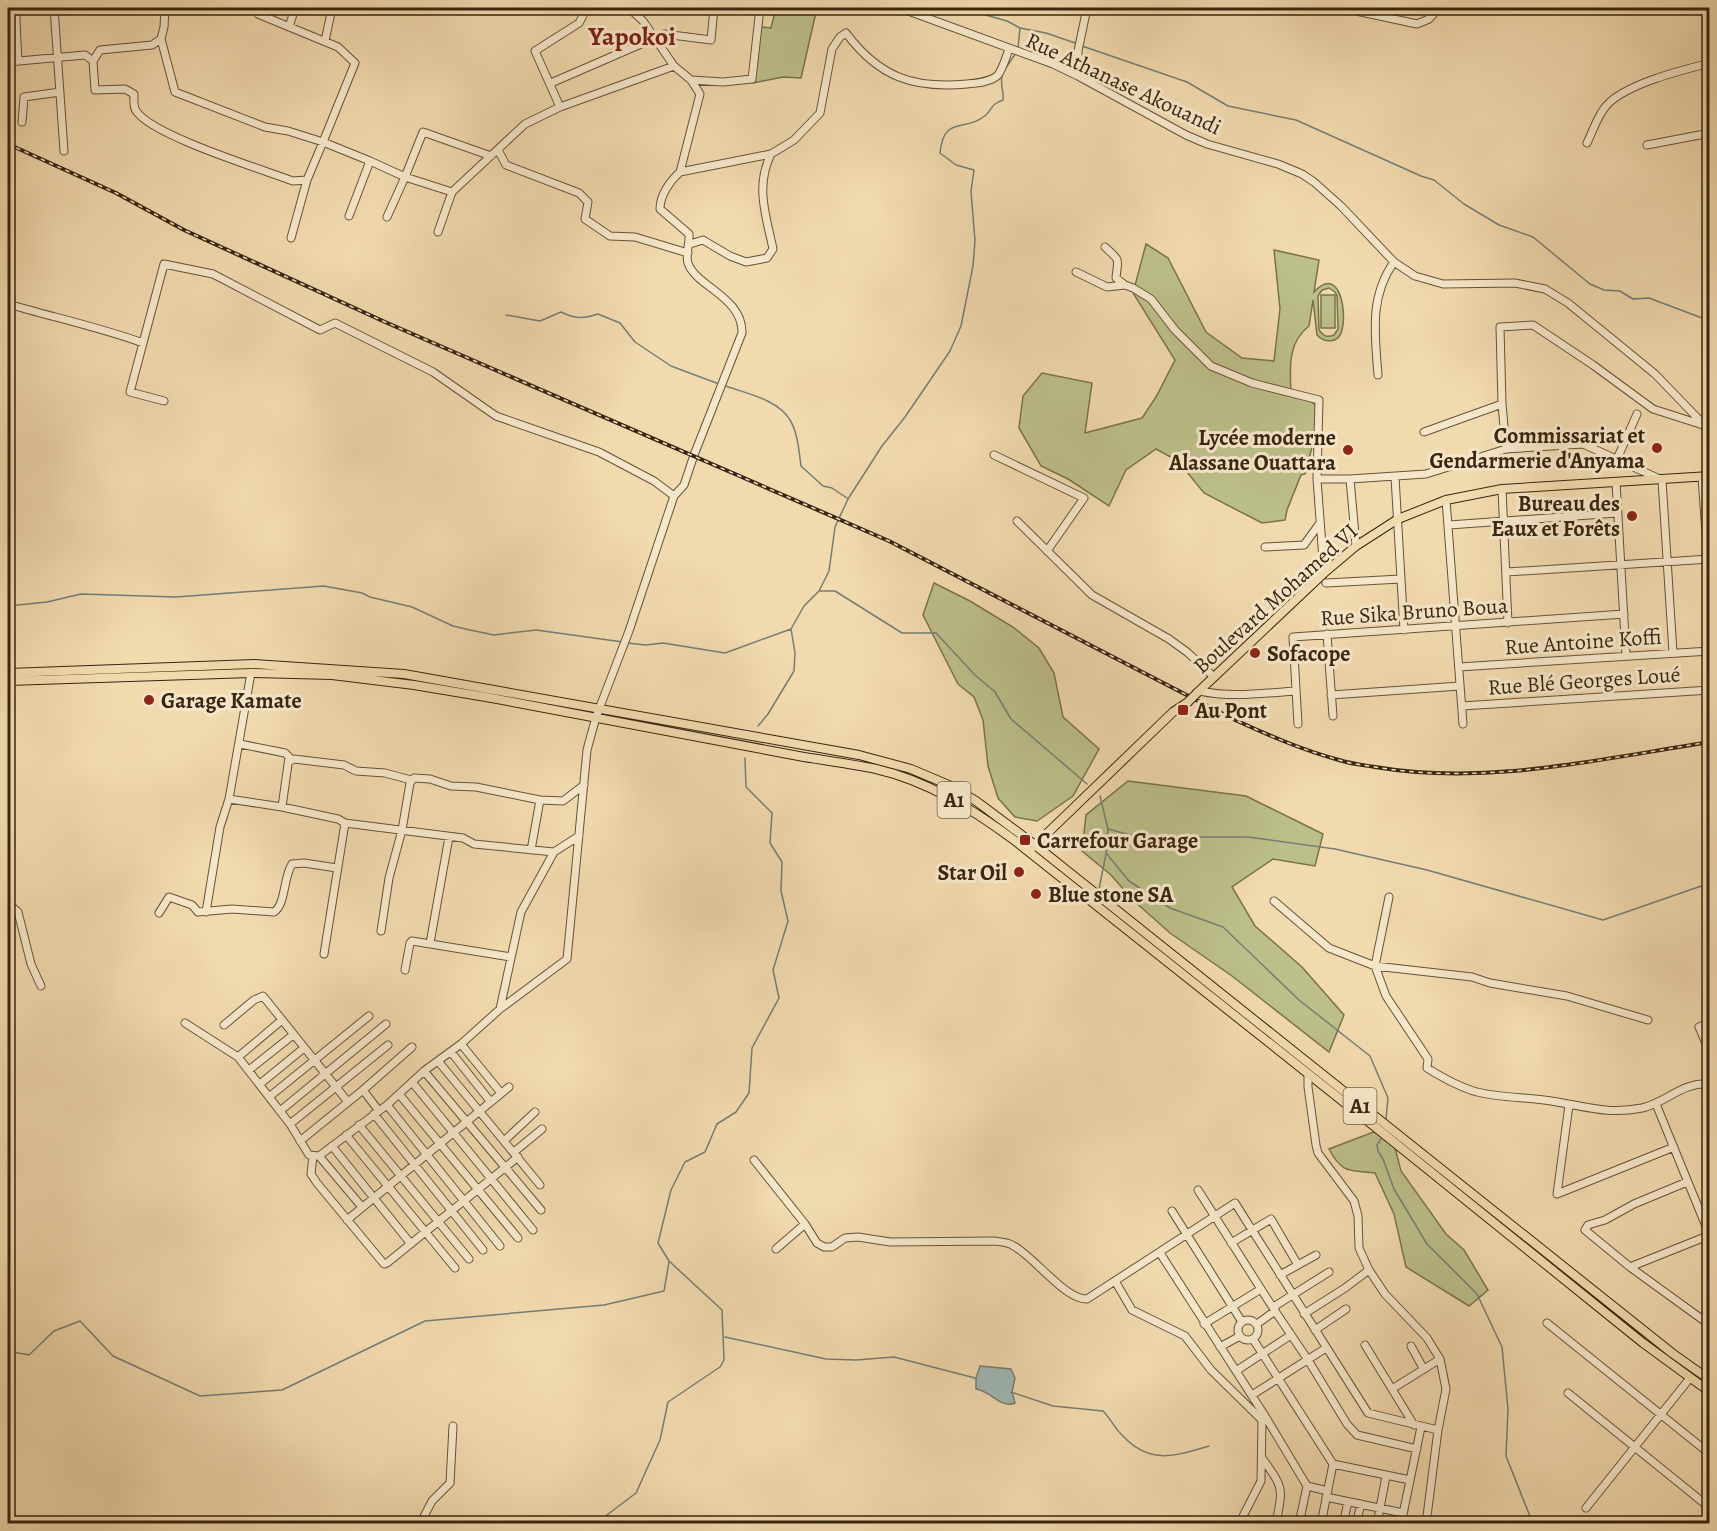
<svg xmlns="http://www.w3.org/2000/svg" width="1717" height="1531" font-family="Alegreya,serif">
<rect width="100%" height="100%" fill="#f1daae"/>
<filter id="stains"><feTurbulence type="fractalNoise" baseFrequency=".00333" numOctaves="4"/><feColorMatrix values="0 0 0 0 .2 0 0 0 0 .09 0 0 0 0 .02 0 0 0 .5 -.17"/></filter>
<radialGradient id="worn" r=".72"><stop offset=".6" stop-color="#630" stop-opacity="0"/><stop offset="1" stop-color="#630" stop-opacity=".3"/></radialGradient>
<path fill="#bcbf89" stroke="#7a724c" stroke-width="1.5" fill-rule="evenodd" d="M776,8H817L801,78L783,77L753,83L761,27L771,28Z
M1146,244L1168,258L1206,332L1242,358L1274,361L1280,309L1274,250L1319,260L1314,292C1340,264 1347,313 1342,330C1339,344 1324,343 1317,335L1313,300L1309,326C1287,343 1290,369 1291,394L1312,402L1316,406L1317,428L1305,474L1301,475L1287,510L1285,520L1262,523L1204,493L1178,461L1156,449L1126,470L1109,506L1068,479L1041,466L1019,428L1023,396L1042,373L1092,383L1085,433L1142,418L1156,397L1175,360L1133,293ZM1329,288L1335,292L1337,296L1338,329L1334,335C1327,338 1323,336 1319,330L1318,296L1322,290Z
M1321,295H1335V328H1321Z
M934,583L970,601L1013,627L1039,648L1054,673L1063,717L1099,749L1073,796L1037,821L1015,817L998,798L988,766L983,720L974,697L958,684L923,615Z
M1128,781L1246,796L1323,834L1315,866L1273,859L1232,887L1255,926L1302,967L1344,1015L1329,1052L1232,976L1170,933L1133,900L1111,875L1082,851L1086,815Z
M1376,1131L1395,1148L1401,1171L1446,1234L1464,1250L1488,1290L1469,1306L1406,1267L1394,1214L1375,1173C1350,1170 1342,1174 1329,1149Z"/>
<path fill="#9eb8b5" stroke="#767d73" stroke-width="1.5" d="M980,1366L1011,1369L1015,1378L1012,1392L1015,1403C1001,1409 991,1391 976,1389V1378Z"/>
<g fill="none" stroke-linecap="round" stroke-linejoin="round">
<path stroke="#767d73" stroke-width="1.5" d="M961,8L1007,21L1020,28L1018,48
M1020,28L1046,33L1078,44
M1082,46L1187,82L1228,106L1296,120L1421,176L1434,180L1464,204L1499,225L1533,237L1590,284L1604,290L1620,291L1633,299L1649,298L1710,321
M1005,69L1016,53
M506,315L540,321L561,312C575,319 583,319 598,314L620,323L635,342L671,366L719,384
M723,385C744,393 778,399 790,420C798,433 799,452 801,466L823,486L832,488L847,498
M819,591H835L902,633H936L975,675L995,692L1011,719L1087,784
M8,606L47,602L81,594L176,597L324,586L362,593L370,597L412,607L453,626L470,630L494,635L536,630L623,642
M627,643L646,645L663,643L725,653L791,629
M758,726L768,714L794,671L795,653L791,629L804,606L819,591L829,571L835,527L848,499L882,446L905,417L950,351L961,326L973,266L975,241L971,191L974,170L956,165L940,153C944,114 965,133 986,115C994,107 990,105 1003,100C1004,91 1000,85 1002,75
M1100,796L1108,829L1106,853L1129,881L1170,908L1223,927L1299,1000L1370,1056L1388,1098L1386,1119
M1108,829L1138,837H1248L1335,849L1427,870L1603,920L1710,883
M1099,889L1106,854
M1381,1139L1377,1145L1378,1151L1383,1159L1394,1189L1427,1244L1477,1294L1502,1347L1508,1409L1506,1456L1533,1524
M725,1337L826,1359L856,1360L894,1357L975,1378
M8,1351L29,1355L54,1331L80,1321L113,1356L200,1396L282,1390L425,1321L604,1305L664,1291L669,1262
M1011,1392L1053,1406L1103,1411C1111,1419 1115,1429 1123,1436C1150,1465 1175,1456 1209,1446
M595,1524L636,1493L660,1440L668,1402L720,1367L724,1360L722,1310L669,1261L658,1243L671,1190L685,1162L705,1152L717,1124L736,1112L749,1093L752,1048L779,998L773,970L788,921L781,891L782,862L770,843L772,813L746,787L745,758"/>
<g stroke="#675237" stroke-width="9">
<path id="minor" d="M16,8V22
M54,8L64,151
M900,8L1053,64L1078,76L1186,135L1207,144L1278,164L1302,174L1314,182L1341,206L1394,262L1415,276L1443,284L1515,283L1545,289L1568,303L1655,374L1710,431
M1347,9L1417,24L1429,19L1439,8
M8,23L16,22L18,61
M289,27L295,8
M161,39L175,92L265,127L288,131L323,142L355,63L338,47L258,14
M325,41L332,8
M93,61L100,50L152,45L161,39L164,27L165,8
M8,62L85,55L93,61L95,90L125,89L134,94C134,100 133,108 137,112C154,136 261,169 293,181L307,180
M1078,76V51L1087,8
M691,80L723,82L752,79L760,8
M551,83L664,34L711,40L714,8
M560,107L535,51L579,23L587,8
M22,122L24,97L60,92
M1587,143C1593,131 1598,114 1607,105C1626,84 1682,70 1710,63
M1647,145L1710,133
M498,150L506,165L579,193L588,202L585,219L610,236L635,237L688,253
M370,161L405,177L387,217
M680,172L771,154L794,140L820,113L832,49L840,37L846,33C879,77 913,89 967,84C977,83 991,82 998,75C1003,68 1006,57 1009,49
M452,192L405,177L423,132L491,156
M438,232L452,192L525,124L560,107L674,66
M291,238L307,180L323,142L370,161L349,216
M690,244L703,240L730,256L746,262L767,258L773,249C766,215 755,187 771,154
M1105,247C1121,262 1118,257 1116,278L1125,285
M1076,272L1107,287L1125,285L1133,288L1151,299L1175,330L1211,366L1252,383L1319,400L1317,479L1324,573
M8,304C52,317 99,327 143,343L164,264L213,274L320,330L335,323L433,372L496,416L599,452L654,481L674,496
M143,343L130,392L164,401
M1378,375C1375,335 1369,297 1394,262
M1424,432L1502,404
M1506,449L1502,404L1500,327L1533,325L1593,365L1653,409L1703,425
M994,455L1084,498L1047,551
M1617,459L1637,414
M1395,477L1404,630
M1702,477L1710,590
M1317,479H1350L1426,474L1506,449L1583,444L1662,480L1673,653
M1350,479L1356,546
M1616,482L1626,655
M1502,489L1508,623
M1446,500L1463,724
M1017,521L1092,595L1169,639L1187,652L1213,676
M1449,525L1617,513
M1265,547L1304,545L1320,523
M1507,572L1710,559
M1326,583L1401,579
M1327,634L1333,716
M1459,667L1710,651
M1200,691C1231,698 1264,693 1296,691
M1331,695L1460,686
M1462,706L1710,690
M1298,724L1293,637L1624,614
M240,744L285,753L289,757L282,807
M290,761L294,759L344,765L356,771L385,773L411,780
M229,799L282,807L338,819L345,823L463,838L474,844L554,852
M531,850L540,800
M1389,897L1375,966L1386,996L1428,1059L1427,1068C1443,1078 1459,1087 1477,1092C1501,1098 1527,1097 1551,1101C1585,1106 1607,1115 1642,1108C1668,1102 1681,1082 1710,1084
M1274,901L1329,948L1375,966L1472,977L1490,983L1567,996L1648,1020
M8,903L18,912L31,964L41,986
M206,912L220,827L229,799L251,673
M159,913L169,897L192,905L198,912L232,909L274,912C286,904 283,878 292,864L304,863L337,868
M381,931L389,878L402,830L410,783L414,778L430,779L451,786L476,787L540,800L563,801L584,785
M430,943L449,837
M324,954L345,823
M405,970L410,943L412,941L511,957
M500,1009L521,912L554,852L579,836
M1710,1022L1699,1027L1710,1053
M185,1023L238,1057L290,1124L309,1155L319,1156L387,1105L424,1071L461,1044L500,1009L567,959L587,750L596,717L629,631L674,496L684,485L694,455L742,333C743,297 695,286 688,263C685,255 690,243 689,234L660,209C660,195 670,181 680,172L700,94L691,80L674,66L643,21L629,8
M224,1025L254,1000L263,996L348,1102
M461,1044L501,1093
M451,1052L490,1101
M238,1057L282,1020
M438,1061L540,1185
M249,1070L293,1035
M424,1071L541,1210
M1308,1074V1087L1316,1145L1318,1153L1354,1201L1358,1216L1359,1248L1369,1270L1385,1294L1427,1338L1440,1359L1446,1389L1438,1430L1426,1524
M412,1082L533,1230
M260,1084L304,1048
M363,1090L412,1047
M399,1094L518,1238
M269,1097L369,1016
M1656,1104L1710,1236
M387,1105L500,1246
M1569,1105L1557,1194L1674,1147
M280,1111L386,1024
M374,1114L483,1250
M290,1124L388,1045
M359,1125L469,1259
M346,1135L455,1268
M300,1141L363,1090L379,1111
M504,1141L535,1112
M332,1146L411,1244
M514,1152L542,1129
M313,1156L311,1174L317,1183L384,1264L387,1263L518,1157
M319,1156L362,1207
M754,1160L805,1224L817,1243L824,1247H832L845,1238L858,1237L890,1242L994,1241C1000,1242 1007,1242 1012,1245C1034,1256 1065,1300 1087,1299L1235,1203L1368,1413L1438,1430
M1687,1182L1634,1204L1605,1220L1588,1225L1585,1230L1630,1267L1710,1325
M1198,1190L1275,1311L1308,1360L1347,1424L1357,1435L1417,1449
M1172,1211L1242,1322
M347,1220L509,1087
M1231,1243L1271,1219L1298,1265
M776,1249L805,1224
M1160,1253L1265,1416
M1630,1267L1710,1235
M1280,1275L1316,1255
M1115,1281L1132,1310L1185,1336L1211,1370L1262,1420L1261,1481L1239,1524
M1304,1314L1345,1288L1369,1270
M1238 1330a10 10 0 1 1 20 0a10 10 0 1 1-20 0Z
M1547,1323L1710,1454
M1204,1324L1261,1289
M1257,1324L1275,1311V1306L1329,1272
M1315,1330L1346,1309
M1253,1339L1333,1464L1321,1524
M1365,1345L1414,1425
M1411,1346L1423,1368
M1220,1347L1240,1336
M1236,1371L1291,1335
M1392,1389L1440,1359
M1568,1393L1710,1508
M1252,1395L1326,1348
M1262,1419L1265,1416L1307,1486L1299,1524
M1262,1458C1284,1489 1283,1486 1276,1524
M1333,1464L1410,1480
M1307,1486L1328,1491
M1326,1497L1403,1513
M1586,1508L1690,1378
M420,1524L432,1501L450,1483L453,1426
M1343,1524L1348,1502
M1356,1524L1361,1504
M1377,1524L1386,1476
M1401,1524L1421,1427"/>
</g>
<g stroke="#39250f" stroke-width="10">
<path id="major" d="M8,673L254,664L404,674L859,755L911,769L949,785L976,801L1035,845L1672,1353L1710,1380
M8,681L251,673L332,675L414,685L486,697L804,757C828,761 852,764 876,769C928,781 972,809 1014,840L1379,1130L1643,1343L1710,1392
M1197,693L1324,573L1356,546L1398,519L1446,500L1502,489L1710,476
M1033,847L1173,712L1188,702"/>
</g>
<use href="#minor" stroke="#f6e7ca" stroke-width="7"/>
<use href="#major" stroke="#f1daae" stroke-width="8"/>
<g stroke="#39250f" stroke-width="4">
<path id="rail" d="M8,144L116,193L184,230L385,322L889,541L1233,719C1268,735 1302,750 1339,760C1351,764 1363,765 1375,767C1487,786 1599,759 1710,742"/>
</g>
<use href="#rail" stroke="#f6e7ca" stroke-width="1.5" stroke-dasharray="4.5" stroke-linecap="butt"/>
<g stroke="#39250f" stroke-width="10" stroke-linecap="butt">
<path id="major-bridge" d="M1188,702L1197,693"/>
</g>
<use href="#major-bridge" stroke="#f1daae" stroke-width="8"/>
</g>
<g fill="#8f2418" stroke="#f6e7ca" stroke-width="2">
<circle cx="1657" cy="448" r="6"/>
<circle cx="1348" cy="450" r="6"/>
<circle cx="1632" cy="516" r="6"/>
<circle cx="1255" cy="653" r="6"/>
<circle cx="149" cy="700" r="6"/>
<rect x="1177" y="704" width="12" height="12" rx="3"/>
<rect x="1019" y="834" width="12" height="12" rx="3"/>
<circle cx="1019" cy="872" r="6"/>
<circle cx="1036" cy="894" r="6"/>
</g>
<g text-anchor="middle" stroke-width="6" stroke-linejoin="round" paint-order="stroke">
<g fill="#f6e7ca" stroke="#725f47" stroke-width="1.5">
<rect x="937.5" y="782" width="33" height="36" rx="4.5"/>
<rect x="1343.5" y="1088" width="33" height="36" rx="4.5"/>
</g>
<g font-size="21" font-weight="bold" fill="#39250f">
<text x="954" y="807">A1</text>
<text x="1360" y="1113">A1</text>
</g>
<g font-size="22" fill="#39250f" stroke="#f6e7ca">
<text transform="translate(1124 83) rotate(25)" y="8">Rue Athanase Akouandi</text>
<text transform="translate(1275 598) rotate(-42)" y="8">Boulevard Mohamed VI</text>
<text transform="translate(1414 611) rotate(-4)" y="8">Rue Sika Bruno Boua</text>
<text transform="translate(1583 641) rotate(-4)" y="8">Rue Antoine Koffi</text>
<text transform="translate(1584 680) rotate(-4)" y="8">Rue Blé Georges Loué</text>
</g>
<g font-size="22" font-weight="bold" fill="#39250f" stroke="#f6e7ca" text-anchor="start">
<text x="1645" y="443" text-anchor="end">Commissariat et<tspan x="1645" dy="25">Gendarmerie d'Anyama</tspan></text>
<text x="1336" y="445" text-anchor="end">Lycée moderne<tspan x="1336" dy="25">Alassane Ouattara</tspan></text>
<text x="1620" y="511" text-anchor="end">Bureau des<tspan x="1620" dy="25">Eaux et Forêts</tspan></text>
<text x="1267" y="661">Sofacope</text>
<text x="161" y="708">Garage Kamate</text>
<text x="1195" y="718">Au Pont</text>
<text x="1037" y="848">Carrefour Garage</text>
<text x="1007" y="880" text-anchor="end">Star Oil</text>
<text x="1048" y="902">Blue stone SA</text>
</g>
<g font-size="26" font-weight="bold" fill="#7a1f14" stroke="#f6e7ca">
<text x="632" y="45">Yapokoi</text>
</g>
</g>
<rect width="1717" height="1531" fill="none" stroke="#f1daae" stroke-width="30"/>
<rect x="9" y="9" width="1699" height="1513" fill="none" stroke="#39250f" stroke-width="3"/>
<rect x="15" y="15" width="1687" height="1501" fill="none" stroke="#39250f" stroke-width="1.5"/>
<rect width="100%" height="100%" filter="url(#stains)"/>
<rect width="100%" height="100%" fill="url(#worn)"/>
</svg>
